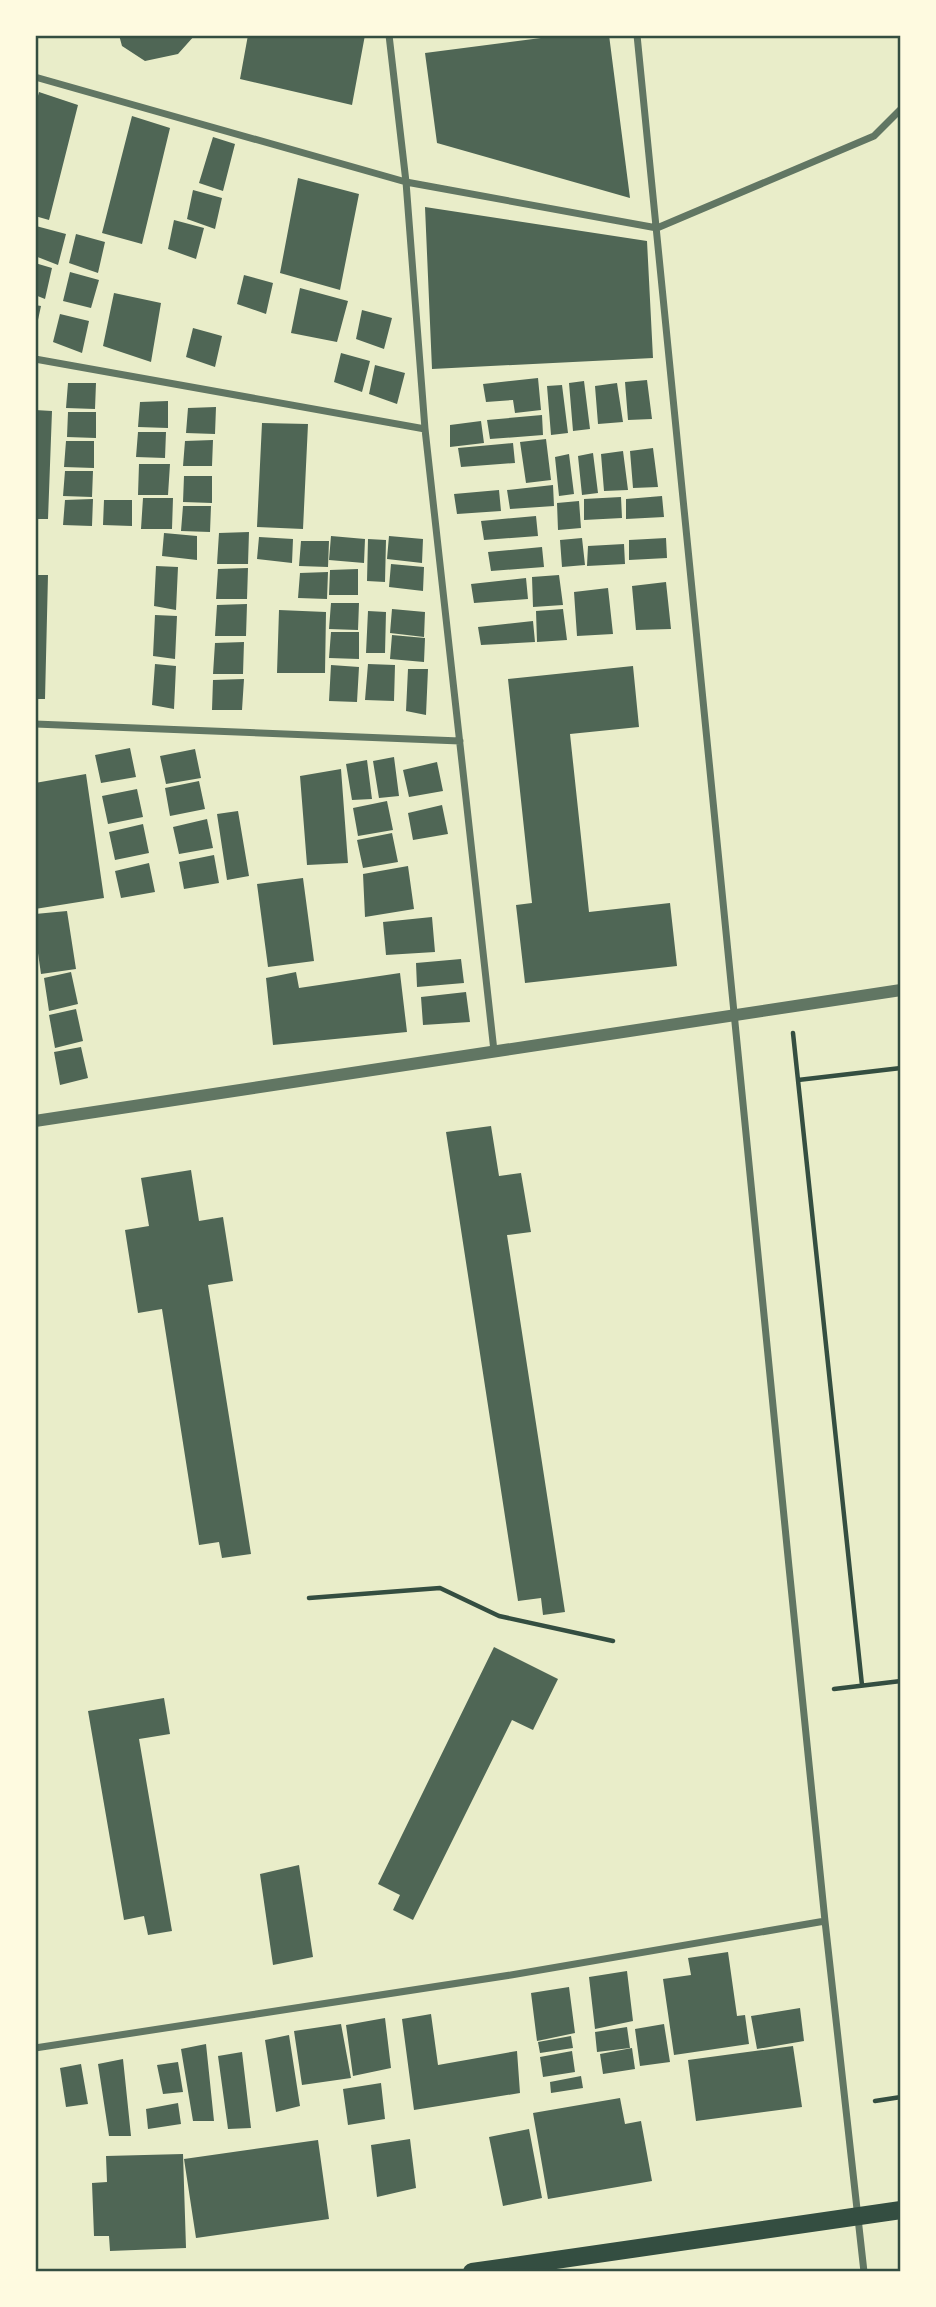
<svg xmlns="http://www.w3.org/2000/svg" width="936" height="2307" font-family="Arial,sans-serif">
<rect width="100%" height="100%" fill="#e9edc9"/>
<path fill="#4f6655" d="M119,35H195L178,54L145,61L122,46Z
M248,35H365L352,105L240,79Z
M564,35H609L630,198L437,143L425,53Z
M39,92L78,105L49,220L35,216V107Z
M132,116L170,128L142,244L102,233Z
M213,137L235,144L223,191L199,183Z
M298,178L359,194L340,290L280,273Z
M193,190L222,198L215,229L187,219Z
M425,207L647,241L653,358L432,369Z
M174,220L204,228L196,259L168,249Z
M36,226L66,234L58,265L35,256Z
M76,234L105,242L98,273L69,263Z
M35,263L52,268L45,299L35,295Z
M70,272L99,280L91,308L63,301Z
M244,275L273,283L266,314L237,304Z
M300,288L348,301L337,342L291,333Z
M114,293L161,303L151,362L103,346Z
M35,305L41,306L36,329L35,328Z
M362,310L392,318L384,349L356,339Z
M60,314L89,321L82,353L53,342Z
M193,328L222,336L215,367L186,357Z
M341,353L370,361L362,392L334,382Z
M375,365L405,373L397,404L369,394Z
M538,378L541,410L515,413L513,400L486,402L483,384Z
M647,380L652,419L628,420L625,382Z
M584,381L590,429L573,431L569,383Z
M68,383H96L95,409L66,408Z
M617,383L623,422L598,424L595,386Z
M562,385L568,433L551,435L547,386Z
M168,401V428L138,427L140,402Z
M216,407L215,434L186,433L188,408Z
M35,410L52,411L48,519H35Z
M68,412H96V438L67,437Z
M542,415L543,435L490,439L487,420Z
M481,421L484,443L450,447V425Z
M262,423L308,424L303,529L257,527Z
M138,432H166L165,458L136,457Z
M546,439L551,480L526,483L520,442Z
M213,440L212,466H183L185,441Z
M66,441H94V468L64,467Z
M513,443L515,463L461,467L458,448Z
M653,448L658,487L633,488L630,451Z
M623,451L628,490L604,491L601,454Z
M593,453L598,493L582,495L578,456Z
M569,454L574,494L559,496L555,457Z
M139,464H170L168,495H138Z
M65,471H93L92,497L63,496Z
M184,476H212V503L183,502Z
M553,485L554,506L510,509L507,490Z
M499,490L501,511L457,514L454,494Z
M662,496L664,517L626,519V499Z
M621,497L622,518L584,520V499Z
M143,498H173L172,529H141Z
M93,499L92,526L63,525L65,500Z
M104,500H132V526L103,525Z
M579,501L581,528L558,530L557,503Z
M183,506H211L210,532L181,531Z
M536,516L538,536L484,540L481,521Z
M249,532L248,564H217L219,533Z
M164,533L197,536V560L162,556Z
M331,536L365,539L364,563L329,560Z
M389,536L423,539L422,563L387,559Z
M259,537L293,539L292,563L257,559Z
M582,538L585,565L562,567L560,540Z
M666,538L667,558L629,560V540Z
M368,539L386,540L385,582L367,581Z
M301,541H329L328,567L299,566Z
M624,544L625,564L587,566L588,546Z
M542,547L544,567L491,571L488,552Z
M391,564L424,567L423,591L389,587Z
M156,566L178,567L176,610L154,606Z
M248,568L247,599H216L218,569Z
M358,569V595H329L330,570Z
M328,572L327,599L298,598L300,573Z
M35,575H48L45,699H35Z
M559,575L563,605L533,607L532,577Z
M526,578L528,599L474,603L471,584Z
M666,582L671,629L636,630L632,586Z
M608,588L613,634L577,636L574,592Z
M331,603H359L358,630L329,629Z
M247,604L246,636H215L217,605Z
M392,609L425,612L424,637L390,633Z
M563,609L567,640L537,642L536,611Z
M279,610L326,612L325,673H277Z
M368,611L386,612L385,653H366Z
M155,615L177,616L175,659L153,656Z
M533,621L535,642L481,645L478,627Z
M331,632H359V659L329,658Z
M392,635L425,638L424,662L390,659Z
M244,642L243,674H213L215,643Z
M155,664L176,666L174,709L152,705Z
M368,664L395,665L394,701L365,700Z
M331,665L359,667L357,702L329,701Z
M633,666L639,727L570,734L589,912L670,903L677,966L525,983L516,905L532,903L508,679Z
M408,669H428L426,715L406,711Z
M244,679L242,710H212L213,680Z
M130,748L136,777L101,783L95,755Z
M195,749L201,778L166,784L160,756Z
M394,757L399,796L379,798L373,761Z
M367,760L372,799L352,800L346,764Z
M437,762L443,791L409,797L403,770Z
M341,769L348,863L307,865L300,776Z
M86,774L104,898L35,909V783Z
M199,781L205,809L170,816L165,788Z
M137,789L143,817L108,824L102,796Z
M387,801L393,830L358,836L353,808Z
M442,805L448,834L413,840L408,813Z
M238,811L249,876L227,880L217,814Z
M207,819L213,848L179,854L173,827Z
M143,824L149,853L115,860L109,832Z
M392,833L398,862L363,868L357,840Z
M214,855L219,883L184,889L179,862Z
M149,863L155,892L121,898L115,871Z
M408,866L414,909L365,917L363,874Z
M303,878L314,961L268,967L257,884Z
M67,911L76,969L41,974L35,932V914Z
M432,917L435,952L386,955L383,922Z
M461,959L464,983L417,987L416,963Z
M71,972L78,1004L49,1011L44,978Z
M296,972L299,988L400,973L407,1032L273,1045L266,978Z
M466,992L470,1022L423,1025L421,997Z
M76,1009L83,1041L55,1048L49,1015Z
M81,1047L88,1078L60,1085L54,1052Z
M491,1126L499,1176L521,1173L531,1232L507,1235L565,1612L543,1615L541,1598L518,1601L446,1132Z
M191,1170L199,1221L223,1217L233,1281L208,1285L251,1554L222,1558L219,1542L199,1545L162,1309L138,1313L125,1230L149,1226L141,1178Z
M494,1647L558,1679L533,1730L512,1720L413,1920L393,1910L400,1895L378,1884Z
M164,1698L170,1734L139,1739L172,1931L148,1935L144,1916L124,1920L88,1711Z
M299,1865L313,1957L273,1965L260,1874Z
M728,1952L737,2016L745,2015L749,2044L674,2055L663,1979L691,1975L688,1958Z
M627,1971L633,2021L595,2029L589,1977Z
M569,1987L575,2033L537,2041L531,1993Z
M800,2008L804,2041L757,2049L751,2016Z
M431,2014L438,2065L517,2051L520,2093L414,2110L402,2019Z
M385,2018L391,2068L353,2076L346,2025Z
M341,2024L351,2078L302,2085L294,2031Z
M664,2024L670,2062L640,2066L635,2029Z
M627,2027L630,2048L597,2052L595,2032Z
M289,2035L300,2106L276,2112L265,2040Z
M571,2036L573,2048L540,2053L538,2042Z
M206,2044L214,2121H193L181,2049Z
M793,2046L802,2107L696,2121L688,2060Z
M632,2048L635,2069L603,2074L600,2054Z
M572,2051L575,2072L543,2077L540,2057Z
M242,2052L251,2128L228,2129L218,2056Z
M123,2059L131,2136H109L98,2064Z
M178,2062L183,2092L163,2094L157,2065Z
M81,2064L88,2104L66,2107L60,2068Z
M581,2076L583,2088L551,2093L550,2082Z
M381,2083L385,2119L348,2125L343,2089Z
M620,2098L625,2124L641,2121L652,2181L548,2199L533,2113Z
M178,2103L181,2124L148,2129L146,2109Z
M529,2129L542,2198L503,2206L489,2137Z
M410,2139L416,2188L377,2197L371,2145Z
M318,2140L329,2219L196,2238L184,2159Z
M183,2154L186,2248L110,2251L109,2236H94L92,2183L107,2182L106,2156Z"/>
<g fill="none" stroke-linecap="round" stroke-linejoin="round">
<path stroke="#344e41" stroke-width="4.5" d="M793,1033L862,1685
M798,1080L901,1068
M309,1598L440,1588L499,1616L613,1641
M834,1689L901,1681
M875,2101L901,2097"/>
<path stroke="#617663" stroke-width="7" d="M389,35L406,182L425,429L494,1051
M637,35L789,1567L825,1921L864,2272
M35,77L406,182L657,228L874,136L901,109
M35,359L425,429
M35,724L460,741
M35,2048L511,1975L825,1921"/>
<path stroke="#617663" stroke-width="12" d="M35,1121L901,990"/>
<path stroke="#344e41" stroke-width="18" d="M472,2272L901,2210"/>
</g>
<rect width="936" height="2307" fill="none" stroke="#fefae0" stroke-width="74"/>
<rect x="37" y="37" width="862" height="2233" fill="none" stroke="#344e41" stroke-width="2.5"/>
</svg>
